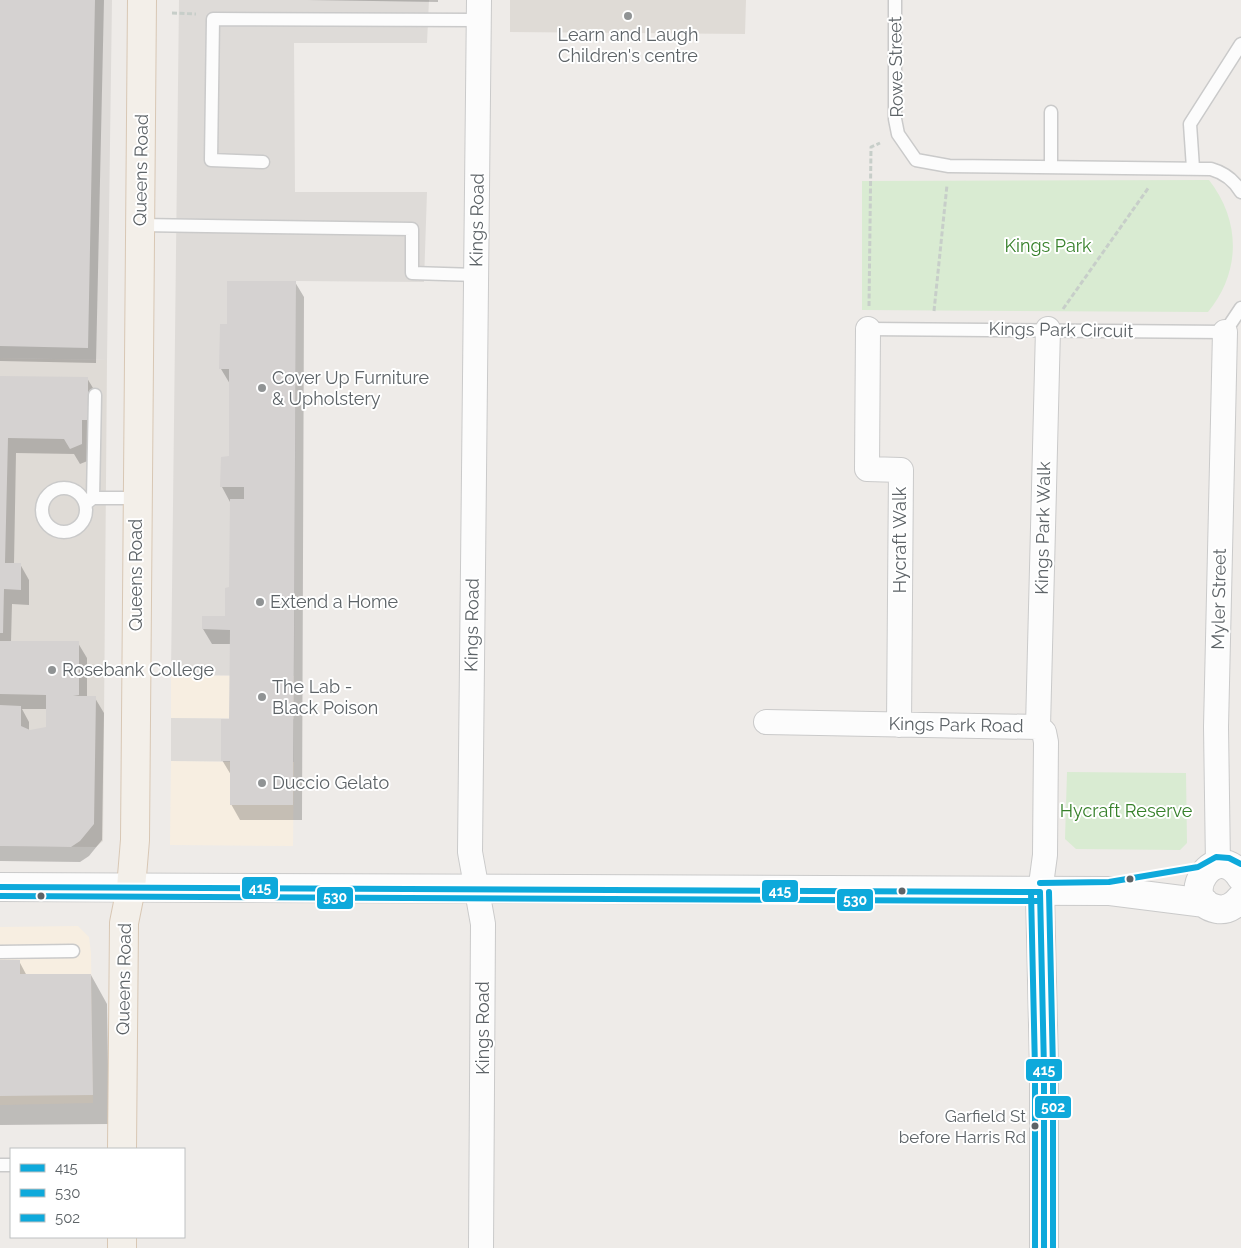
<svg xmlns="http://www.w3.org/2000/svg" width="1241" height="1248" font-family="Raleway,sans-serif">
<rect width="100%" height="100%" fill="#eeebe8"/>
<path fill="#f7eee1" d="M171,675L294,676V719L171,718Z
M171,761L294,762L293,846L170,845Z
M78,926L89,937L91,953L93,1103L0,1105V927Z"/>
<path fill="#dedbd8" d="M0,0H112L107,360L0,358Z
M179,0H429L427,43H294L295,192H427L424,282L296,281L294,676L171,675Z
M171,718L294,719V762L171,761Z"/>
<path fill="#dfdbd6" d="M510,0H746L745,34L510,32Z
M0,358L107,360L103,841L96,847L0,846Z"/>
<path fill="#d9ebd2" d="M1209,180C1241,221 1241,272 1208,312L862,310V181Z
M1067,772L1186,773L1187,843L1180,850L1076,849L1065,839Z"/>
<path fill="#0003" fill-rule="evenodd" d="M0,0H104L96,363L0,361Z
M307,0H438V2Z
M295,282L304,297L302,820H240L231,804V775L222,760L231,720V644H212L203,629L226,617L230,588V502L222,487L230,457V384L221,369L228,325Z
M0,377L87,378L96,393L90,460L80,464L74,454L16,453L14,564H20L29,580V605L12,604L11,642L78,643L87,658V697L95,698L104,713L102,840L89,856L80,862L0,861ZM22,709H47V728L29,731V722Z
M0,961H19L27,976L91,975L107,1004L109,1124L0,1125Z"/>
<path fill="#d5d2d1" d="M0,0H95L88,348L0,346Z
M227,281H296L293,805H230V761H221V719H229L230,630L202,629V616H225V588L229,587L230,499H244V487H220L221,457L229,456V369H219L220,324H227Z
M0,376L88,377V420H82V444L70,449L64,439L8,438L5,563H21V590L4,589L3,633H0Z
M0,641H79V695L73,696H96L94,824L80,841L71,847L0,846V705L21,706V726L30,730L46,727V695L0,694Z
M0,960H20V974H91L93,1095L0,1096Z"/>
<g fill="none" stroke-linecap="round" stroke-linejoin="round">
<g stroke="#cacaca" stroke-width="15">
<path id="lane" d="M895,0V119L898,134L916,160L949,166L1211,169C1225,173 1234,180 1241,192
M1051,112V167
M263,162L211,160L213,19L479,20
M1193,168L1190,124L1241,44
M140,225L412,229V273L476,275
M868,329L1225,332L1241,308
M42 510a22 22 0 1 1 44 0a22 22 0 1 1-44 0Z
M93,498L95,395
M88,502L93,498H137
M0,952L73,951
M0,1165H11"/>
</g>
<g stroke="#cacaca" stroke-width="26">
<path id="street" d="M479,0L470,852L483,924L481,1248
M868,329L867,469L901,470L899,725
M766,722L1038,727L1044,732L1046,742L1045,855L1040,892
M1038,727L1048,329
M1218,865L1216,727L1225,332"/>
</g>
<g stroke="#cacaca" stroke-width="30">
<path id="secondary" d="M1241,877C1215,837 1175,901 1217,909C1228,911 1235,905 1241,898
M0,887L1110,891L1205,903
M1040,892L1044,1069V1248"/>
</g>
<g stroke="#d8c7b4" stroke-width="30">
<path id="primary" d="M122,1149L124,923L131,888L135,840L142,0
M122,1248V1237"/>
</g>
<path stroke="#c7cec9" stroke-width="3" stroke-dasharray="5 2.5" stroke-linecap="butt" d="M172,13L196,14
M869,306L871,147L880,143
M1063,309L1149,187
M934,311L947,185"/>
<use href="#lane" stroke="#fcfcfc" stroke-width="12"/>
<use href="#street" stroke="#fcfcfc" stroke-width="24"/>
<use href="#secondary" stroke="#fcfcfc" stroke-width="28"/>
<use href="#primary" stroke="#f3efe9" stroke-width="28"/>
<g stroke="#fff" stroke-width="10">
<path id="bus-1" d="M0,887L1040,892
M1040,892L1044,1069V1248"/>
</g>
<g stroke="#fff" stroke-width="10">
<path id="bus-2" d="M1031,892L1035,1069V1248
M0,896L1040,901"/>
</g>
<g stroke="#fff" stroke-width="10">
<path id="bus-3" d="M1040,883L1109,882L1198,867L1216,857L1229,858L1241,864
M1049,892L1053,1069V1248"/>
</g>
<use href="#bus-1" stroke="#0ea9db" stroke-width="6"/>
<use href="#bus-2" stroke="#0ea9db" stroke-width="6"/>
<use href="#bus-3" stroke="#0ea9db" stroke-width="6"/>
</g>
<g fill="#909394" stroke="#fff" stroke-width="2">
<circle cx="628" cy="16" r="5"/>
<circle cx="262" cy="388" r="5"/>
<circle cx="260" cy="602" r="5"/>
<circle cx="52" cy="670" r="5"/>
<circle cx="262" cy="697" r="5"/>
<circle cx="262" cy="783" r="5"/>
</g>
<g fill="#5d6367" stroke="#fff" stroke-width="2">
<circle cx="1130" cy="879" r="4.5"/>
<circle cx="902" cy="891" r="4.5"/>
<circle cx="41" cy="896" r="4.5"/>
<circle cx="1035" cy="1126" r="4.5"/>
</g>
<g text-anchor="middle" stroke-width="4" stroke-linejoin="round" paint-order="stroke">
<g font-size="17" fill="#5d6367" stroke="#fff" text-anchor="end">
<text x="1026" y="1122">Garfield St<tspan x="1026" dy="21">before Harris Rd</tspan></text>
</g>
<g font-size="18" fill="#5d6367" stroke="#fff" text-anchor="start">
<text x="628" y="41" text-anchor="middle">Learn and Laugh<tspan x="628" dy="21">Children's centre</tspan></text>
<text x="272" y="384">Cover Up Furniture<tspan x="272" dy="21">&amp; Upholstery</tspan></text>
<text x="270" y="608">Extend a Home</text>
<text x="62" y="676">Rosebank College</text>
<text x="272" y="693">The Lab -<tspan x="272" dy="21">Black Poison</tspan></text>
<text x="272" y="789">Duccio Gelato</text>
</g>
<g font-size="18" fill="#5d6367" stroke="#fff">
<text transform="translate(896 67) rotate(-91)" y="6">Rowe Street</text>
<text transform="translate(141 170) rotate(-89)" y="6">Queens Road</text>
<text transform="translate(477 220) rotate(-89)" y="6">Kings Road</text>
<text transform="translate(1061 330) rotate(1)" y="6">Kings Park Circuit</text>
<text transform="translate(1043 528) rotate(-89)" y="6">Kings Park Walk</text>
<text transform="translate(900 540) rotate(-90)" y="6">Hycraft Walk</text>
<text transform="translate(136 575) rotate(-90)" y="6">Queens Road</text>
<text transform="translate(1219 599) rotate(-89)" y="6">Myler Street</text>
<text transform="translate(472 625) rotate(-89)" y="6">Kings Road</text>
<text transform="translate(956 725) rotate(1)" y="6">Kings Park Road</text>
<text transform="translate(124 979) rotate(-89)" y="6">Queens Road</text>
<text transform="translate(483 1028) rotate(-90)" y="6">Kings Road</text>
</g>
<g font-size="18" fill="#36802a" stroke="#fff">
<text x="1048" y="252">Kings Park</text>
<text x="1126" y="817">Hycraft Reserve</text>
</g>
</g>
<g stroke="#fff" stroke-width="2">
<rect x="241" y="876" width="38" height="24" rx="5" fill="#0ea9db"/>
<rect x="761" y="879" width="38" height="24" rx="5" fill="#0ea9db"/>
<rect x="316" y="886" width="38" height="24" rx="5" fill="#0ea9db"/>
<rect x="836" y="888" width="38" height="24" rx="5" fill="#0ea9db"/>
<rect x="1025" y="1058" width="38" height="24" rx="5" fill="#0ea9db"/>
<rect x="1034" y="1095" width="38" height="24" rx="5" fill="#0ea9db"/>
</g>
<g font-size="14" text-anchor="middle" font-weight="bold" fill="#fff">
<text x="260" y="893">415</text>
<text x="780" y="896">415</text>
<text x="335" y="902">530</text>
<text x="855" y="905">530</text>
<text x="1044" y="1075">415</text>
<text x="1053" y="1112">502</text>
</g>
<rect x="10" y="1148" width="175" height="90" fill="#ffffff" stroke="#bec1c2"/>
<rect x="20" y="1164" width="25" height="8" fill="#0ea9db" stroke="#bec1c2"/>
<text x="55" y="1173" font-size="15" fill="#5d6367">415</text>
<rect x="20" y="1189" width="25" height="8" fill="#0ea9db" stroke="#bec1c2"/>
<text x="55" y="1198" font-size="15" fill="#5d6367">530</text>
<rect x="20" y="1214" width="25" height="8" fill="#0ea9db" stroke="#bec1c2"/>
<text x="55" y="1223" font-size="15" fill="#5d6367">502</text>
</svg>
